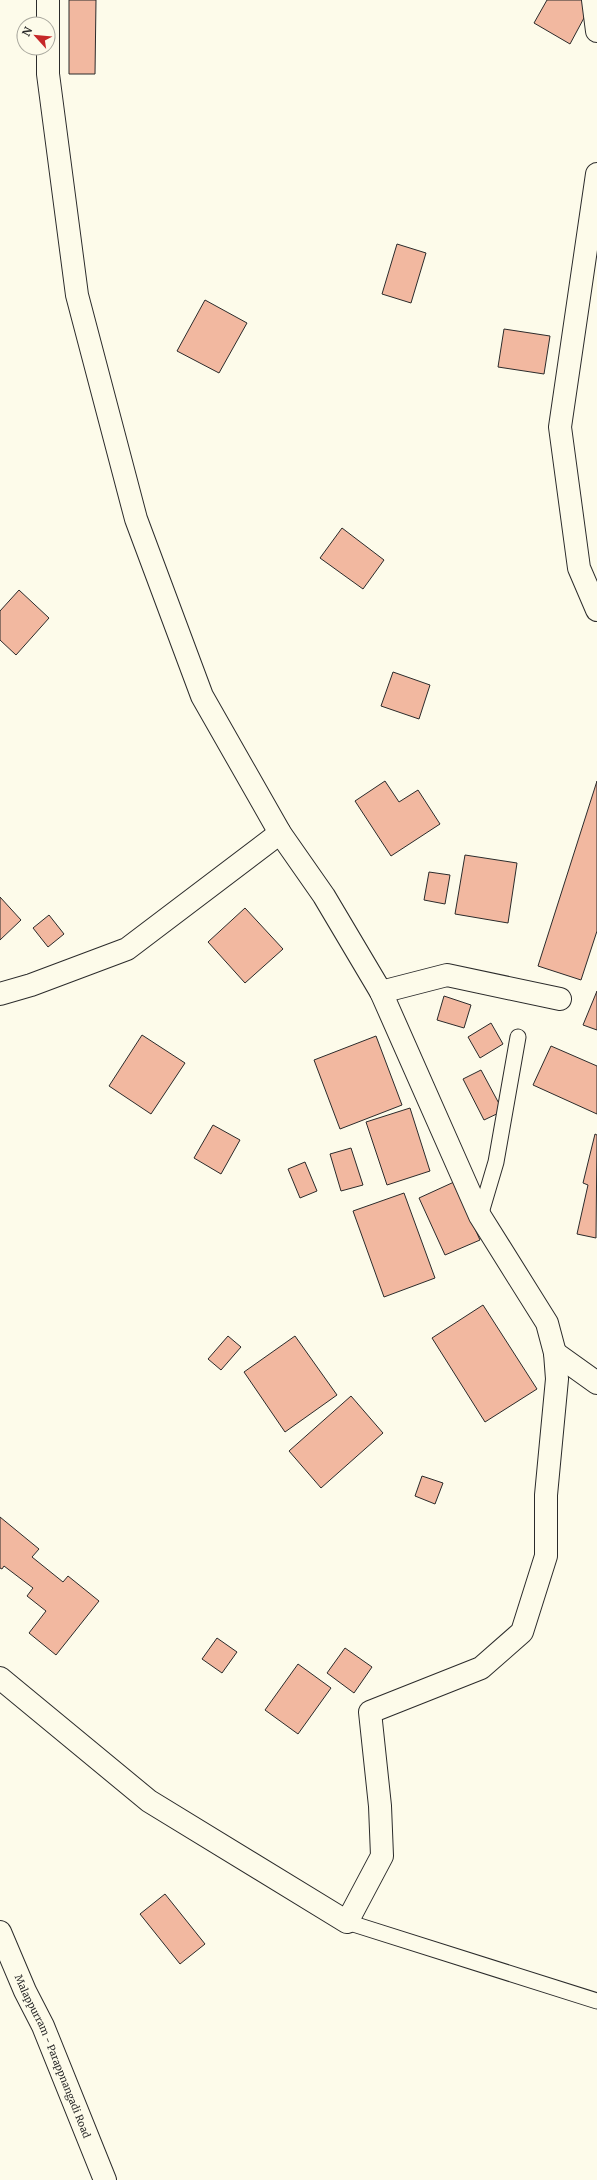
<svg xmlns="http://www.w3.org/2000/svg" width="597" height="2180" font-family="Merriweather,serif">
<rect width="100%" height="100%" fill="#fdfbea"/>
<path fill="#f2b8a0" stroke="#2b2b2b" d="M69,0H96L95,74H69Z
M547,0H586L592,3L570,44L534,23Z
M397,244L426,253L411,303L382,294Z
M205,300L247,323L219,373L177,351Z
M504,329L550,336L544,374L498,367Z
M342,528L384,560L363,589L320,558Z
M19,590L49,618L16,655L0,640V611Z
M393,672L430,685L419,719L381,706Z
M385,781L399,802L418,790L440,824L391,856L355,801Z
M597,781V931L581,980L538,966Z
M465,855L517,863L508,923L455,914Z
M429,872L450,875L445,904L424,900Z
M0,897L21,920L0,940Z
M245,908L283,949L245,983L208,942Z
M49,915L64,934L48,947L33,928Z
M597,991V1030L583,1025Z
M444,996L471,1005L464,1028L437,1020Z
M491,1023L503,1044L480,1058L468,1037Z
M142,1035L185,1063L151,1114L109,1086Z
M376,1036L402,1105L340,1129L314,1060Z
M551,1046L597,1066V1114L533,1085Z
M481,1070L503,1111L484,1120L463,1079Z
M410,1108L430,1171L387,1185L366,1122Z
M213,1125L240,1140L221,1174L194,1158Z
M595,1134L597,1135L596,1238L577,1234L588,1185L583,1183Z
M351,1148L363,1185L341,1191L330,1154Z
M305,1162L317,1191L300,1198L288,1169Z
M454,1182L480,1240L445,1255L419,1198Z
M404,1193L435,1278L384,1297L353,1211Z
M483,1305L537,1389L485,1422L432,1338Z
M228,1336L241,1347L221,1370L208,1359Z
M295,1336L337,1395L285,1432L244,1372Z
M351,1396L383,1433L321,1488L289,1451Z
M422,1476L443,1483L435,1504L415,1496Z
M0,1517L39,1549L32,1557L63,1582L68,1576L99,1601L56,1655L29,1633L46,1611L27,1596L33,1588L4,1566L2,1569L0,1568Z
M217,1638L237,1652L222,1673L202,1659Z
M345,1648L372,1667L354,1693L327,1673Z
M298,1664L331,1688L298,1734L265,1710Z
M165,1894L205,1944L180,1964L140,1914Z"/>
<g fill="none" stroke-linecap="round" stroke-linejoin="round">
<g stroke="#2b2b2b" stroke-width="17">
<path id="service" d="M480,1216L496,1162L518,1037
M347,1922L597,2001"/>
</g>
<g stroke="#2b2b2b" stroke-width="24">
<path id="minor" d="M381,992L447,975L560,999
M0,994L31,985L127,949L280,833
M555,1353L597,1383"/>
</g>
<g stroke="#2b2b2b" stroke-width="24">
<path id="tertiary" d="M593,0L597,31
M597,174L560,427L579,568L597,610"/>
</g>
<g stroke="#2b2b2b" stroke-width="24">
<path id="secondary" d="M0,1678L149,1801L347,1922L382,1856L380,1806L370,1712L481,1668L522,1632L546,1556V1495L557,1379L555,1353L547,1323L480,1216L381,992L324,896L280,833L202,696L136,519L77,295L48,74V0"/>
</g>
<g stroke="#2b2b2b" stroke-width="24">
<g id="primary">
<path id="s1" d="M0,1932L25,1991L43,2026L105,2180"/>
</g>
</g>
<use href="#service" stroke="#fdfbea" stroke-width="15"/>
<use href="#minor" stroke="#fdfbea" stroke-width="22"/>
<use href="#tertiary" stroke="#fdfbea" stroke-width="22"/>
<use href="#secondary" stroke="#fdfbea" stroke-width="22"/>
<use href="#primary" stroke="#fdfbea" stroke-width="22"/>
</g>
<g text-anchor="middle" stroke-width="3" stroke-linejoin="round" paint-order="stroke">
<g font-size="10" fill="#2b2b2b" stroke="#fdfbea">
<text dy="4" stroke="none"><textPath href="#s1" startOffset="135">Malappurram - Parappnangadi Road</textPath></text>
</g>
</g>
<g transform="translate(36 36) rotate(297)"><circle r="19" fill="#fdfbea" stroke="#a9a89e"/>
<path d="M0-3L7 15L0 10L-7 15Z" fill="#c62828"/>
<text y="-6" font-size="11" font-weight="bold" text-anchor="middle" fill="#2b2b2b">N</text>
</g>
</svg>
